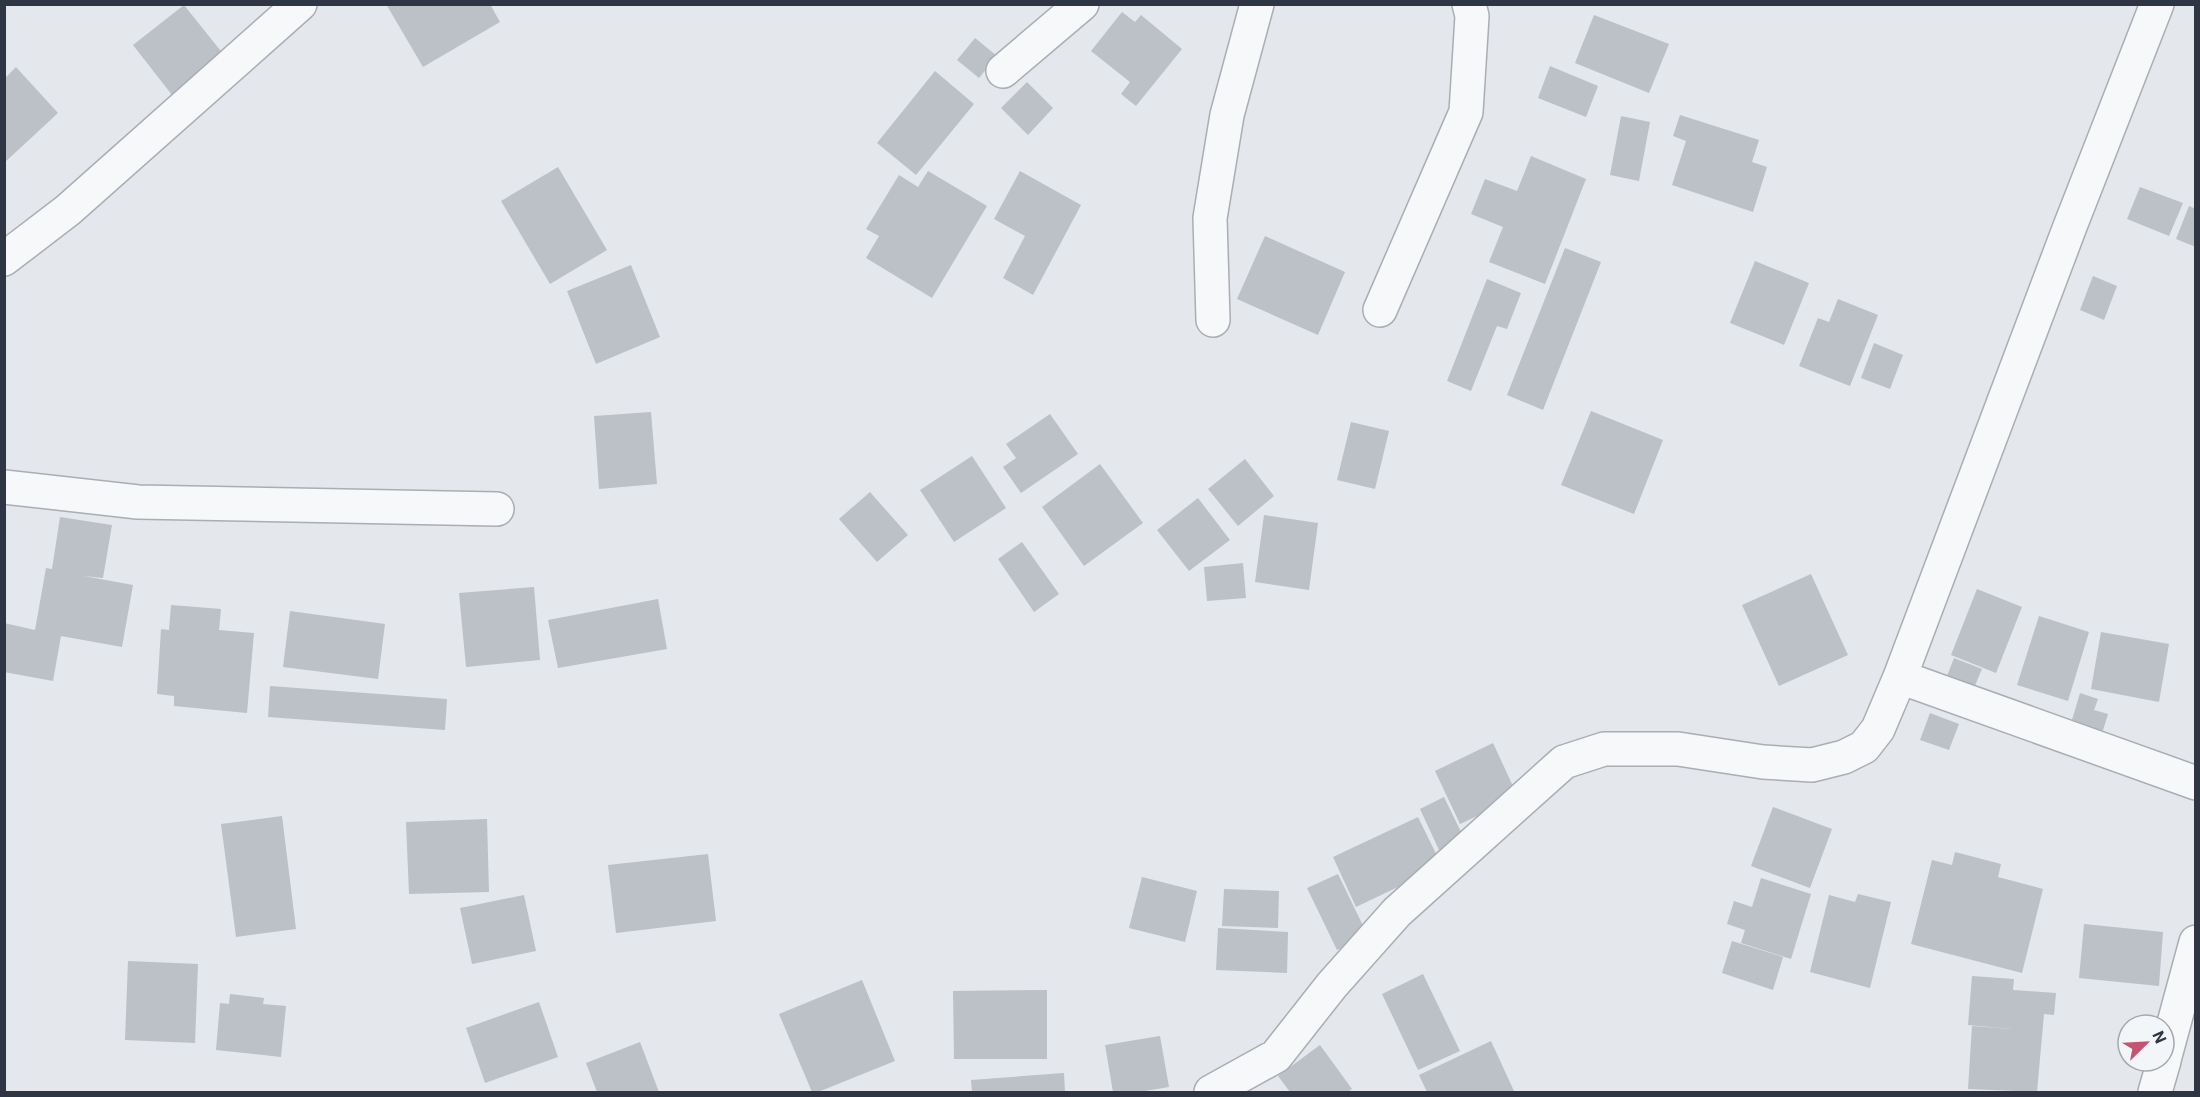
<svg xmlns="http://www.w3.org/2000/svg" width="2200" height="1097" font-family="Roboto,sans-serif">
<rect width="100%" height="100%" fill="#e4e7eb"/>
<path fill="#bbc1c7" d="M386,4H490L500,22L423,67Z
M184,5L224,55L172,95L133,45Z
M1122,12L1135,22L1141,15L1182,49L1136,106L1121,94L1130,82L1091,51Z
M1594,15L1669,44L1649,93L1575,63Z
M975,38L997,56L979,78L957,60Z
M1550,66L1598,86L1586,117L1538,98Z
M16,67L58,113L4,163V75L6,77Z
M935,71L974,104L916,175L877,143Z
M1027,82L1053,108L1028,135L1001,108Z
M1680,115L1759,140L1752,162L1767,167L1753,212L1672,185L1686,141L1673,136Z
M1621,116L1650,122L1639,181L1610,175Z
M1531,156L1586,179L1545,284L1489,262L1503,227L1471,214L1485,179L1517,191Z
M558,167L607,250L550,284L501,201Z
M928,171L987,206L932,298L866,258L879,236L866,229L899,175L918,187Z
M1020,171L1081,205L1033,295L1003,278L1025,236L994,219Z
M2140,187L2183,203L2169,236L2127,219Z
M2189,206L2196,209V247L2176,239Z
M1265,236L1345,272L1318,335L1237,299Z
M1565,248L1601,262L1543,410L1507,395Z
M1755,261L1809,283L1784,345L1730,323Z
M631,265L660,337L596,364L567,291Z
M2093,276L2117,286L2104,320L2080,310Z
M1487,279L1521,293L1507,329L1497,326L1471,391L1447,381Z
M1838,299L1878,315L1850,386L1799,366L1818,318L1829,322Z
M1874,343L1903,355L1890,389L1861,378Z
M1591,411L1663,440L1634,514L1561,485Z
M651,412L657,484L599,489L594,416Z
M1050,414L1078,454L1021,493L1003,467L1016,458L1006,444Z
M1351,422L1389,431L1375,489L1337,480Z
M972,456L1006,508L954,542L920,490Z
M1245,459L1274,496L1238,526L1208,489Z
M1100,464L1143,523L1084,566L1042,507Z
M870,492L908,535L877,562L839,519Z
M1198,498L1230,540L1189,571L1157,530Z
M1264,515L1318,523L1309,590L1255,582Z
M60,517L112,525L103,578L84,576L133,585L122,647L61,636L53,681L4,672V623L35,630L46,568L52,569Z
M1022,542L1059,594L1034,612L998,559Z
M1243,563L1246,598L1207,601L1204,567Z
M1811,574L1848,655L1779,686L1742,605Z
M534,587L540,660L466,667L459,593Z
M1977,589L2022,607L1996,673L1951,655Z
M658,599L667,649L558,668L548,620Z
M171,605L221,609L219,630L254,633L247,713L174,706V696L157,694L161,629L169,630Z
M290,611L385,624L378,679L283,667Z
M2039,616L2089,632L2068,701L2017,685Z
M2101,632L2169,644L2159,702L2091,689Z
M1954,658L1982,669L1971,695L1944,684Z
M270,686L447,699L445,730L268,717Z
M2080,693L2098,699L2094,710L2108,714L2100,740L2069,730Z
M1930,713L1959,724L1949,750L1920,740Z
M1493,743L1518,797L1460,824L1435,771Z
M1444,797L1464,838L1439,850L1420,809Z
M1773,807L1832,829L1810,888L1751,866Z
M282,816L296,929L236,937L221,824Z
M1418,817L1442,866L1356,907L1333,857Z
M487,819L489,892L409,894L406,822Z
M1955,852L2001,864L1998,877L2043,889L2022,973L1911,944L1932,860L1952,865Z
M708,854L716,921L616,933L608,865Z
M1338,874L1368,936L1337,950L1307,888Z
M1142,877L1197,891L1185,942L1129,928Z
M1761,878L1811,894L1791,959L1741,943L1745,930L1727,924L1734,901L1752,907Z
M1224,889L1279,891L1278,928L1222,926Z
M1858,894L1891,902L1870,988L1810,972L1829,895L1855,902Z
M524,895L536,951L472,964L460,908Z
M2084,924L2163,932L2159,986L2079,978Z
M1218,928L1288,932L1287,973L1216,970Z
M1732,941L1783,957L1773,990L1722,973Z
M128,961L198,964L195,1043L125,1040Z
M1423,974L1460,1051L1418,1070L1382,994Z
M1972,976L2014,979L2013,990L2056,993L2054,1015L2044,1014L2037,1092L1968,1089L1972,1026L2012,1029L1968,1025Z
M862,980L895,1061L818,1092H812L779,1014Z
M1047,990V1059H954L953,991Z
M230,994L264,998L263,1004L286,1006L281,1057L216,1050L220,1003L229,1004Z
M539,1002L558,1057L485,1083L466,1028Z
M1160,1036L1169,1087L1139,1092H1113L1105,1045Z
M1491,1041L1514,1091L1427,1092L1419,1075Z
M640,1042L659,1092H597L586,1063Z
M1320,1045L1352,1089L1348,1092H1290L1278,1076Z
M1064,1073L1065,1092H972L971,1080Z"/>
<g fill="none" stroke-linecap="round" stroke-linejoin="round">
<g stroke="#a9aeb5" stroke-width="36">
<path id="street" d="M1003,71L1082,4
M4,259L68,210L300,4
M1380,310L1466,112L1472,16L1469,4
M1213,320L1210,218L1227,115L1257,4
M4,487L138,502L497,509
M1900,677L2196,783
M2164,1060L2196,942
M1211,1092L1276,1056L1332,985L1397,912L1564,762L1604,749H1678L1763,762L1812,765L1844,757L1864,747L1878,729L1900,677L2069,229L2157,4
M2155,1092L2164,1061"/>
</g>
<use href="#street" stroke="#f6f8f9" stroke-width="33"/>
</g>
<rect width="2200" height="1097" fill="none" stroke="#2d3642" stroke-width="12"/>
<g transform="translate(2146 1043) rotate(66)"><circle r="28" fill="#f3f6f8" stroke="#a4a9af" stroke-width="1.5"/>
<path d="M0-4.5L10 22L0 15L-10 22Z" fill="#c45571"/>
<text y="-9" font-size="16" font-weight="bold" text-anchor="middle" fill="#2d3642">N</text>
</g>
</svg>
